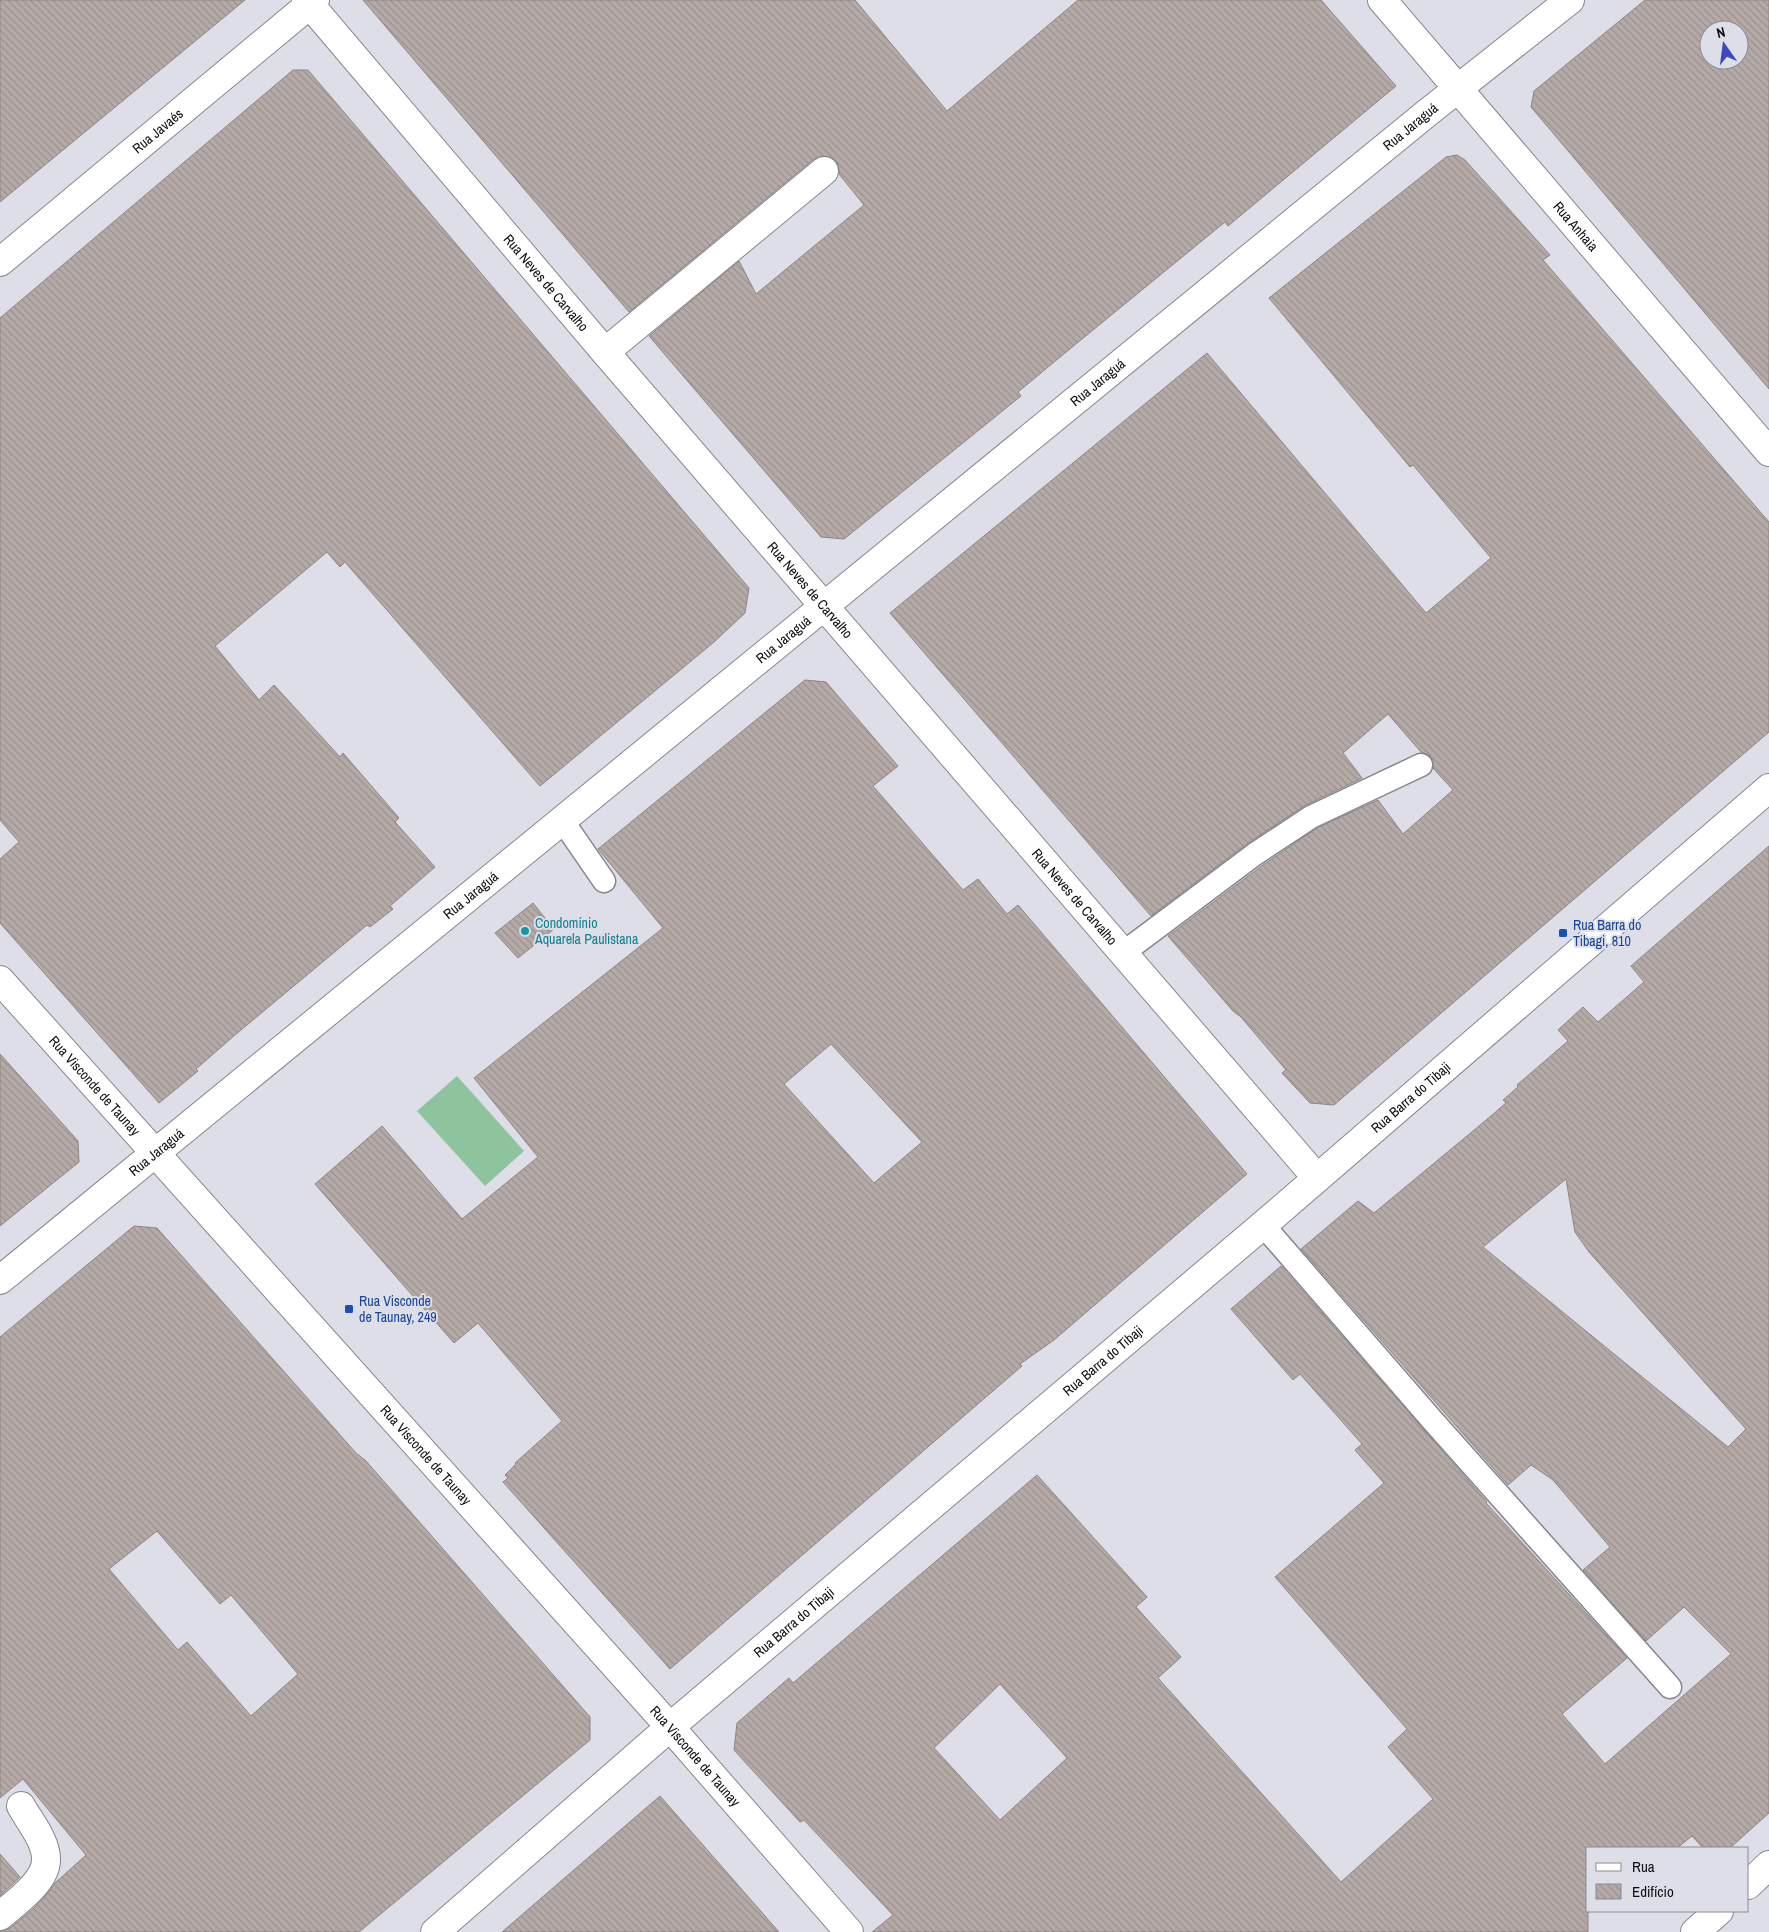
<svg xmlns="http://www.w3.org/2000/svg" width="1769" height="1932" font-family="'Archivo Narrow',sans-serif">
<defs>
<pattern id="building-back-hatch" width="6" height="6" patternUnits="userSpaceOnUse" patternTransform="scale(1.25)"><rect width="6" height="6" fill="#b5aaa7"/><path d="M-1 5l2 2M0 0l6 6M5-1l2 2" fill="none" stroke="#9a918f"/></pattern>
</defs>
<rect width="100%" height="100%" fill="#dddee8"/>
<path fill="#8dc49e" d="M457,1076L524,1151L485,1186L417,1111Z"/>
<path fill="url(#building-back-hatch)" stroke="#8f8582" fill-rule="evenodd" d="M0,0H245L0,202Z
M363,0H855L947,111L1078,0H1321L1396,86L1228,226L1225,222L1071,348L1018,392L1021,396L844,539L821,537L649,336L739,261L756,294L864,205L839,174V168L836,161L830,157L822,156L814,159L629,312Z
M1645,0H1769V389L1531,107L1534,91ZM1709,30H1739V60H1709Z
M293,70H308L749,588L745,613L714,642L540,786L345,562L340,567L327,552L215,646L259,700L274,685L340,757L343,753L399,818L395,822L435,867L390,906L393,909L370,927L367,925L235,1035L196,1069L198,1071L159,1103L0,923V859L19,842L0,820V318Z
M1457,155L1465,160L1550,255L1543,260L1769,522V732L1334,1105L1310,1103L1282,1073L1286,1070L1241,1017L1233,1011L1168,936L1263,865L1317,828L1378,800L1403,834L1453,790L1433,768V760L1429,755L1421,752L1388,714L1343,753L1362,778L1304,806L1248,843L1151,916L890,613L1207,353L1426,613L1491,558L1413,465L1410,467L1269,298L1446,157Z
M805,680L826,682L898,766L873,786L963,890L978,879L1007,914L1018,905L1247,1174L1054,1340L1020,1364L1022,1366L670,1669L503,1482L508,1478L505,1475L516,1464L515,1463L562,1421L478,1323L454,1343L315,1184L382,1126L462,1219L538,1157L474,1078L663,928L598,849ZM831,1044L922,1142L874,1183L784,1084Z
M1769,846V1813L1730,1848H1703L1692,1836L1677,1848H1588V1932H872L893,1915L804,1820L800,1822L734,1750L737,1723L789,1678L793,1683L1037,1475L1147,1597L1136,1607L1181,1657L1158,1678L1341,1882L1433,1799L1388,1747L1407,1729L1275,1577L1384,1483L1355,1450L1362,1444L1300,1374L1293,1380L1231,1309L1281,1266L1487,1502L1486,1503L1627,1658L1562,1714L1605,1764L1731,1654L1684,1607L1646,1641L1583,1570L1610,1547L1553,1480L1531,1465L1508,1485L1301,1249L1358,1201L1374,1213L1485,1121L1506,1103L1503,1100L1518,1087L1517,1085L1568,1041L1558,1030L1583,1007L1598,1022L1644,982L1631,966ZM1566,1179L1575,1232L1589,1252L1746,1429L1728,1447L1483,1247ZM1000,1684L1067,1758L1000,1820L934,1748Z
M533,903L554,929L518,958L495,933Z
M0,1054L78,1141L79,1162L0,1226Z
M134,1226L157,1228L356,1453L366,1461L590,1717V1740L359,1932H0L10,1928L32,1910L47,1894L55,1883L86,1855L23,1779L0,1798V1337ZM157,1531L220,1604L231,1595L298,1674L251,1716L187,1642L178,1650L109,1569Z
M660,1796L779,1932H502L575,1869Z
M0,1854L20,1877L0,1896Z"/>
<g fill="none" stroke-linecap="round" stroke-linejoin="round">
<g stroke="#85868f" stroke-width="25">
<path id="lane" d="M562,820L604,881
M1123,953L1255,854L1311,817L1421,765
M1263,1225L1433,1421L1670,1687"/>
</g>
<g stroke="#85868f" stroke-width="30">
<g id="street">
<path id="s1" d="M306,0L605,352L1317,1178"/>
<path id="s2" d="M1382,0L1769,452"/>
<path id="s3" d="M0,262L315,0"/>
<path d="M605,352L824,171"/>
<path id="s4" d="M0,980L670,1727L849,1932"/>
<path id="s5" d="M0,1280L1427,113L1570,0"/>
<path d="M0,1916C15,1903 47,1881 46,1859C46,1841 30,1822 21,1806"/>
</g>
</g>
<g stroke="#85868f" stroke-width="30">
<g id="secondary">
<path d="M1748,1885L1769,1865"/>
<path id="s6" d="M435,1932L670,1727L1263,1225L1769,788"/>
<path d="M1695,1932L1719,1911"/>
</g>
</g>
<use href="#lane" stroke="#fff" stroke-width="22"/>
<use href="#street" stroke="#fff" stroke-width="28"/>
<use href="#secondary" stroke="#fff" stroke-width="28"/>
</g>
<circle fill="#0f9aa8" stroke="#dddee8" stroke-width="2" cx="525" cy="931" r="5"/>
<g fill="#1a4fb4" stroke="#dddee8" stroke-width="2">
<rect x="1558" y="928" width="10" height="10" rx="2.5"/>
<rect x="344" y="1304" width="10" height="10" rx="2.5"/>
</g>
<g text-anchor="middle" stroke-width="4" stroke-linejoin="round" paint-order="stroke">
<g font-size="14" fill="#0e0e11" stroke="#dddee8">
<text dy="5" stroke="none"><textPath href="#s5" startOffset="1822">Rua Jaraguá</textPath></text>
<text dy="5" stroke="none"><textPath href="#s3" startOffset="205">Rua Javaés</textPath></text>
<text dy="5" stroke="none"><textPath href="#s2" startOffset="298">Rua Anhaia</textPath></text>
<text dy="5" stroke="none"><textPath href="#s1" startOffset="371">Rua Neves de Carvalho</textPath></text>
<text dy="5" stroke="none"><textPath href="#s5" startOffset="1418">Rua Jaraguá</textPath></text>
<text dy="5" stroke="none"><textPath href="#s1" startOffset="776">Rua Neves de Carvalho</textPath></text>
<text dy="5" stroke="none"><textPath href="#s5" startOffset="1012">Rua Jaraguá</textPath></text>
<text dy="5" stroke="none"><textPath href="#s5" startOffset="608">Rua Jaraguá</textPath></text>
<text dy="5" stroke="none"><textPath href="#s1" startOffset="1181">Rua Neves de Carvalho</textPath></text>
<text dy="5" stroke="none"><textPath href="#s4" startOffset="142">Rua Visconde de Taunay</textPath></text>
<text dy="5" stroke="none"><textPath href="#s6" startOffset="1284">Rua Barra do Tibaji</textPath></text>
<text dy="5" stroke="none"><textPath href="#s5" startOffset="202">Rua Jaraguá</textPath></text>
<text dy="5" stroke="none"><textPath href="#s6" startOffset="879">Rua Barra do Tibaji</textPath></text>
<text dy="5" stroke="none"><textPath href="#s4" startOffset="638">Rua Visconde de Taunay</textPath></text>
<text dy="5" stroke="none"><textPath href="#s6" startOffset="474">Rua Barra do Tibaji</textPath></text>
<text dy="5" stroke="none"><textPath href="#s4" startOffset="1042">Rua Visconde de Taunay</textPath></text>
</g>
<g font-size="14" fill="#0d838f" stroke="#dddee8" text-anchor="start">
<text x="535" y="928">Condomínio<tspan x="535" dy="16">Aquarela Paulistana</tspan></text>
</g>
<g font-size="14" fill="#164399" stroke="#dddee8" text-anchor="start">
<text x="1573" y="930">Rua Barra do<tspan x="1573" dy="16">Tibagi, 810</tspan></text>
<text x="359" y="1306">Rua Visconde<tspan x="359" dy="16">de Taunay, 249</tspan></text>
</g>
</g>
<rect x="1586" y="1847" width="162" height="65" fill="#dddee8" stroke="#8a8b92"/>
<rect x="1596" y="1863" width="25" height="8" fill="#ffffff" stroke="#8a8b92"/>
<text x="1632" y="1872" font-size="15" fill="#0e0e11">Rua</text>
<rect x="1596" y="1884" width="25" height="15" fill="url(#building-back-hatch)" stroke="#8a8b92"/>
<text x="1632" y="1897" font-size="15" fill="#0e0e11">Edifício</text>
<g transform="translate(1724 45) rotate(346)"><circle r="24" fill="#dddee8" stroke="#8a8b92"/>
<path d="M0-4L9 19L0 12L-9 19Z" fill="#3c4abd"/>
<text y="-8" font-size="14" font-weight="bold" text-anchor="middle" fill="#0e0e11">N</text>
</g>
</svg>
